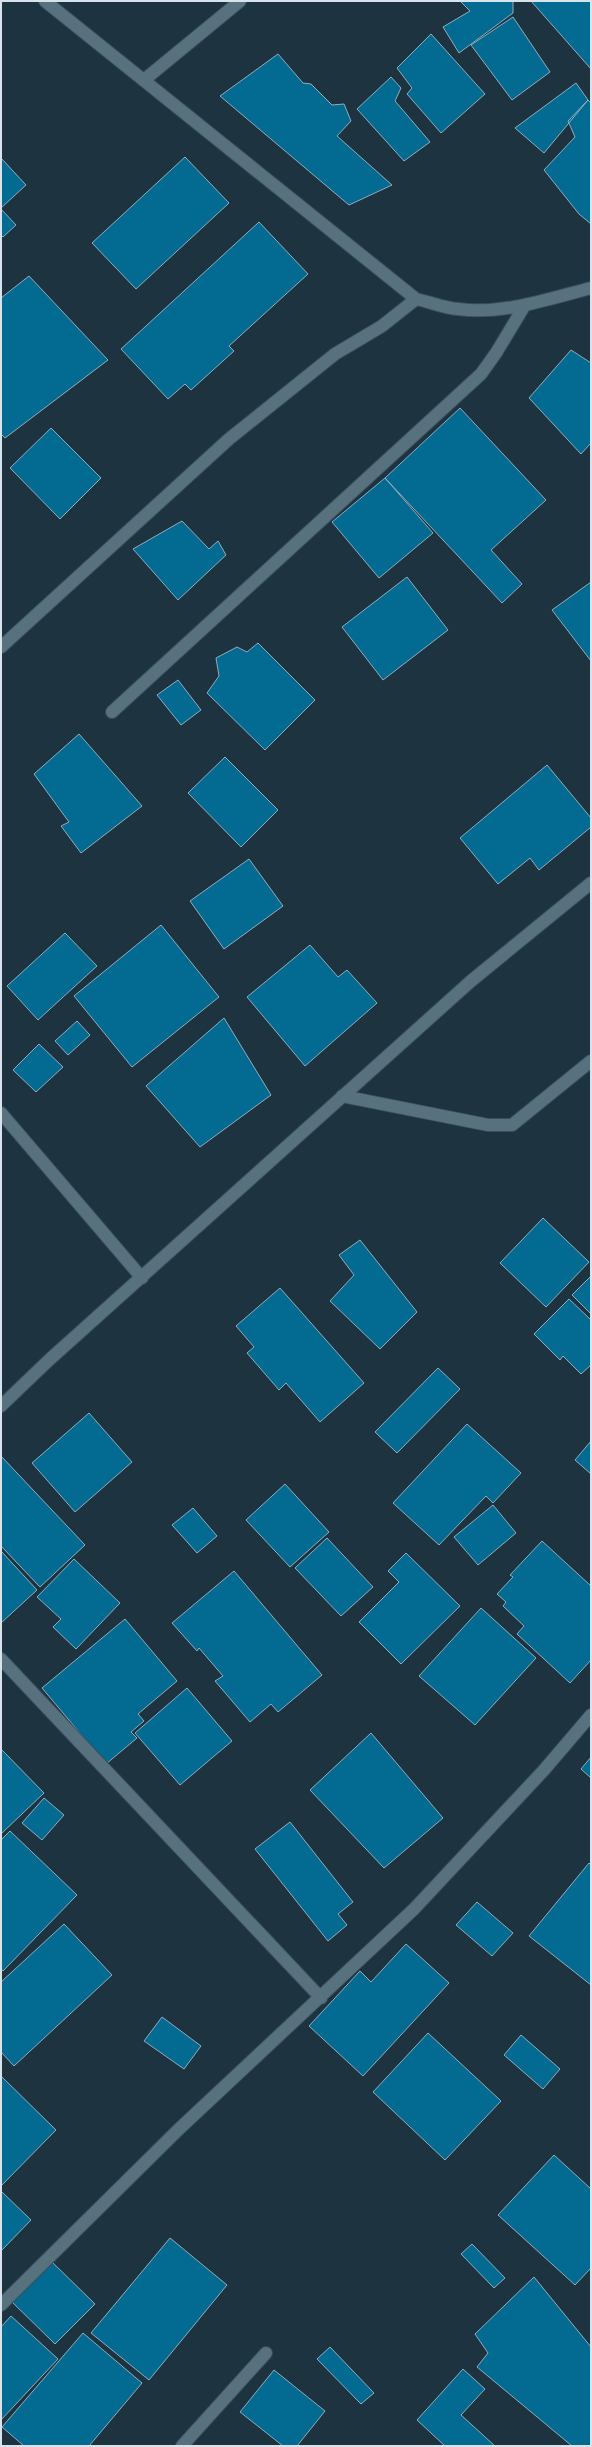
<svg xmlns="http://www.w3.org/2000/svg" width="592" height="2447" font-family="Mulish,sans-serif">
<rect width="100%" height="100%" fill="#1d3340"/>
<path fill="#036a92" stroke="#92adbc" d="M463,1H513V13L459,53L443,27L470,11L461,2Z
M531,1H591V69Z
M513,17L550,72L512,100L471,45Z
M431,34L485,94L441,133L407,94L412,88L397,68Z
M278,54L303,83L311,84L332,105L344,104L351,121L337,136L392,185L349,205L220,96Z
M391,77L401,88L395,101L430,142L404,161L357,109Z
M576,83L588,100L544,153L515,128Z
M588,100L591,103V224L579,214L544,170L575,137L568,121Z
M185,157L229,203L136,289L92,243Z
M1,158L26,185L1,208Z
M1,209L16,225L3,237L1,235Z
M259,222L308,274L229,346L234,351L191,390L185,384L168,399L121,349Z
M29,276L108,360L5,438L1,434V298Z
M571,350L591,363V443L581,454L529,398Z
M460,408L546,500L491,550L522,584L502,603L385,478Z
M51,428L101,478L60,519L10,468Z
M385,478L433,533L379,578L332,522Z
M182,521L209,549L218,541L226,555L178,600L133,549Z
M407,577L448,630L383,680L342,627Z
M591,582V661L552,610Z
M258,643L315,700L265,750L207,693L219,676L216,658L237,647L247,652Z
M178,680L201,710L181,725L157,695Z
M79,734L142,806L81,853L61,826L69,822L34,774Z
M225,757L278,810L241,847L188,793Z
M547,765L591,818V827L539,870L530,858L498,884L460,838Z
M249,859L283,906L224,949L190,901Z
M161,925L219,997L132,1067L74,996Z
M65,933L97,966L38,1020L7,986Z
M310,945L338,977L347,970L377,1003L305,1066L247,997Z
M224,1018L271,1095L200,1147L146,1086Z
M77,1021L90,1035L68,1055L55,1041Z
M39,1044L63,1067L36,1092L13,1070Z
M543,1218L589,1262L546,1307L500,1263Z
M360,1240L417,1312L380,1349L330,1301L354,1275L339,1255Z
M591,1276V1314L572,1295Z
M280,1288L364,1383L320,1422L286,1383L279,1390L247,1353L254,1347L236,1326Z
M569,1299L591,1320V1365L581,1374L563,1356L560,1360L534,1334Z
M438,1368L460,1389L397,1453L375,1432Z
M89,1413L132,1462L75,1512L32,1463Z
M467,1424L521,1473L493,1503L486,1496L439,1545L393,1503Z
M591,1441V1474L575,1460Z
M1,1456L85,1545L40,1587L1,1546Z
M285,1484L329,1532L290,1567L246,1520Z
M493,1505L516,1533L478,1565L454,1537Z
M193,1508L217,1536L197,1553L172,1525Z
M327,1538L373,1587L341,1616L295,1568Z
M542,1541L591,1586V1660L570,1683L517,1634L524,1626L503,1606L506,1602L497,1594L513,1577L510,1575Z
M1,1551L37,1590L1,1623Z
M406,1553L460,1606L401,1664L359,1622L399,1582L388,1571Z
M74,1559L120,1603L76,1649L53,1627L61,1619L37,1597Z
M234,1571L322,1675L278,1712L271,1704L250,1722L215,1681L223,1676L199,1648L197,1651L172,1623Z
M481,1608L536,1658L475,1725L419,1676Z
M125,1619L177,1681L138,1714L144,1721L131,1732L137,1738L106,1764L42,1688Z
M187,1688L232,1741L180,1785L135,1733Z
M371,1733L443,1818L384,1868L310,1790Z
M1,1749L44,1793L1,1834Z
M591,1757V1778L581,1769Z
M44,1798L64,1815L42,1840L22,1823Z
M290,1822L353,1902L338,1914L347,1925L328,1941L255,1849Z
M10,1831L77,1895L3,1971L1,1969V1840Z
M589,1863L591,1865V1985L529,1936Z
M477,1902L513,1933L492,1956L456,1925Z
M64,1924L112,1975L14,2066L1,2052V1982Z
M406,1944L449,1983L363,2076L309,2026L360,1971L371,1982Z
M162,2017L201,2046L184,2069L144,2041Z
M428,2033L501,2101L445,2160L373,2092Z
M521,2035L560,2069L543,2089L504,2055Z
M1,2076L56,2130L1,2186Z
M554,2155L591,2189V2268L575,2285L498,2215Z
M1,2191L31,2220L1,2251Z
M170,2238L227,2285L149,2380L91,2333Z
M472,2244L505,2278L494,2288L461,2254Z
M50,2260L95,2304L55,2344L10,2300Z
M534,2277L591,2347V2446H572L477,2367L488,2353L475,2334Z
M11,2316L58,2359L1,2420V2327Z
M83,2333L142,2383L89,2446H24L2,2427Z
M330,2347L374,2393L361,2404L317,2359Z
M463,2369L485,2389L461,2415L495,2446H445L417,2420Z
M274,2370L325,2411L297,2446H283L240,2412Z"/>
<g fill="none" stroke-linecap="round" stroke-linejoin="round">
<g stroke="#3b4f59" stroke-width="14">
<path id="lane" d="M182,2446L266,2353"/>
</g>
<g stroke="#3b4f59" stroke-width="14">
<path id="street" d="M45,1L416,299
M144,80L240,1
M1,647L229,439L335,354L382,326L416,299C430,302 444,308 458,309C503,315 548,299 591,288
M112,712L481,374L496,353L525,305
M342,1096L488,1125H512L591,1061
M1,1113L142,1278
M1,1406L49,1360L471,981L591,883
M1,1659L321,1998
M1,2305L179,2129L414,1909L544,1770L591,1715"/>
</g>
<use href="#lane" stroke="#58717f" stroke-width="12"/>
<use href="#street" stroke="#58717f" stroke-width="12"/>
</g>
<rect width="592" height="2447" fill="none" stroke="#d7e4ec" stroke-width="4"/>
</svg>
